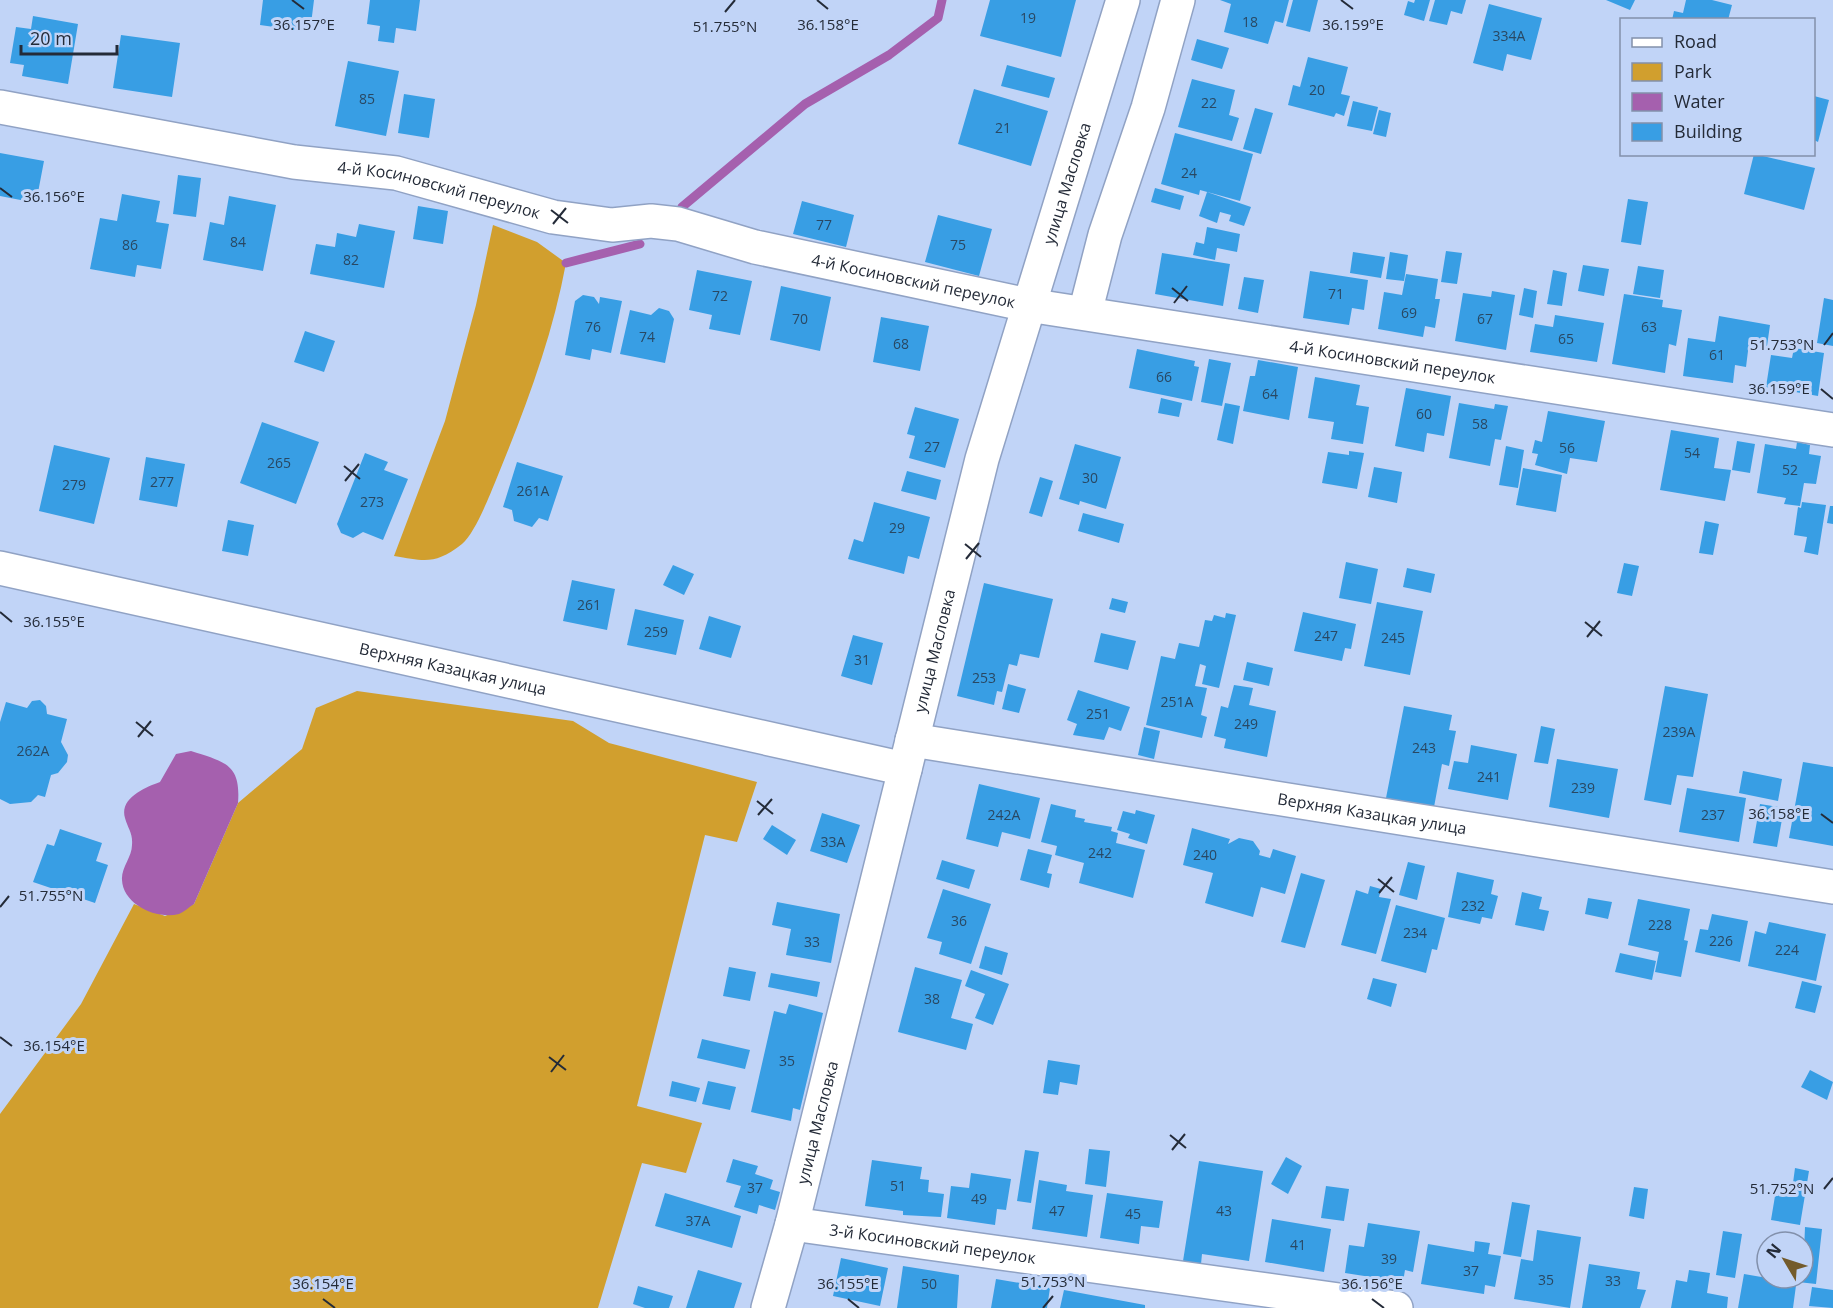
<svg xmlns="http://www.w3.org/2000/svg" width="1833" height="1308" font-family="'Open Sans',sans-serif">
<rect width="100%" height="100%" fill="#c1d4f7"/>
<path fill="#d19f2e" d="M493,225L537,242L566,263C552,339 525,409 496,480C489,497 475,533 462,544C435,565 425,561 394,556L445,421L476,305Z
M357,691L573,721L609,743L757,782L737,842L705,835L637,1106L702,1123L686,1173L642,1163L598,1308H0V1114L81,1004L134,904L165,916L194,904L238,803L302,749L316,708Z"/>
<path fill="#a560ae" d="M191,751C225,762 241,764 238,803L194,904C189,907 184,912 179,914C156,920 123,904 122,880C121,868 132,857 132,845C133,833 128,829 125,818C119,798 146,787 160,782L176,754Z"/>
<g fill="none" stroke-linecap="round" stroke-linejoin="round">
<path stroke="#a560ae" stroke-width="9" d="M682,207L805,104L889,55L938,18L942,0
M566,263L640,244"/>
</g>
<path fill="#389ee4" d="M263,0H314L310,32L260,25Z
M370,0H420L416,31L396,28L394,43L378,41L380,26L367,24Z
M990,0H1076L1061,57L980,36Z
M1289,0L1283,23L1275,21L1268,44L1224,32L1231,4L1220,0Z
M1293,0H1318L1310,32L1286,26Z
M1415,0H1430L1424,21L1404,15L1408,1L1414,3Z
M1435,0H1466L1462,14L1451,11L1447,25L1429,21Z
M1606,0H1635L1630,10Z
M1686,0H1712L1732,5L1728,20H1672L1674,11L1683,13Z
M1489,4L1542,18L1531,60L1507,54L1503,71L1473,63Z
M33,16L78,24L68,84L22,76L24,65L10,63L16,27L31,29Z
M121,35L180,43L172,97L113,88Z
M1197,39L1229,48L1222,69L1191,60Z
M1308,57L1348,67L1341,94L1350,96L1344,116L1336,113L1334,117L1288,105L1293,85L1300,87Z
M348,61L399,71L386,136L335,126Z
M1007,65L1055,78L1049,98L1001,86Z
M1192,79L1235,90L1229,115L1239,118L1232,141L1178,127Z
M974,89L1048,111L1031,166L958,144Z
M404,94L435,99L429,138L398,133Z
M1814,96L1829,100L1818,142L1814,140Z
M1353,101L1378,107L1372,131L1347,126Z
M1255,108L1273,113L1261,154L1243,149Z
M1379,110L1391,113L1386,137L1373,134Z
M1175,133L1253,154L1240,201L1200,190L1199,195L1161,184Z
M0,153L44,161L36,203L0,196Z
M1754,154L1815,168L1804,210L1744,194Z
M178,175L201,178L196,217L173,214Z
M1155,188L1184,196L1180,210L1151,202Z
M1207,192L1251,207L1244,226L1229,221L1231,215L1220,212L1217,223L1199,216Z
M122,194L160,201L156,222L169,224L161,269L137,265L135,277L90,269L100,218L117,221Z
M229,196L276,205L263,271L203,260L210,222L224,225Z
M1628,199L1648,202L1641,245L1621,242Z
M802,201L854,215L846,247L793,234Z
M418,206L448,211L443,244L413,239Z
M938,215L992,229L979,276L925,262Z
M359,224L395,231L384,288L310,274L316,244L335,247L337,233L356,237Z
M1207,227L1240,234L1237,252L1217,248L1215,260L1193,255L1196,242L1204,244Z
M1446,251L1462,253L1457,284L1441,282Z
M1353,252L1385,257L1381,278L1350,273Z
M1390,252L1408,255L1404,281L1386,279Z
M1162,253L1230,264L1223,306L1155,294Z
M1583,265L1609,269L1604,296L1578,291Z
M1638,266L1664,270L1660,298L1633,294Z
M697,270L752,281L740,335L709,329L712,315L689,310Z
M1553,270L1567,273L1562,306L1547,304Z
M1310,271L1368,280L1364,310L1352,308L1349,325L1303,318Z
M1406,274L1438,279L1435,299H1440L1435,328L1425,326L1423,337L1378,329L1384,292L1402,295Z
M1244,277L1264,280L1258,313L1238,309Z
M781,286L831,297L820,351L770,340Z
M1524,288L1537,291L1533,318L1519,315Z
M1492,291L1515,295L1506,350L1455,341L1463,293L1491,297Z
M1624,294L1663,300L1662,307L1682,310L1676,346L1669,344L1665,373L1612,364Z
M583,295L594,297L599,304L600,297L622,301L611,353L592,349L590,360L565,355L575,301Z
M1824,298L1833,300V346L1817,343Z
M659,308L669,311L674,319L665,363L620,354L630,310L651,315Z
M1555,315L1604,323L1597,362L1530,352L1535,324L1553,327Z
M1719,316L1770,325L1767,346L1749,343L1746,367L1735,365L1733,383L1683,376L1688,338L1715,342Z
M881,317L929,326L920,371L873,362Z
M305,331L335,341L324,372L294,362Z
M1794,348L1824,353L1818,396L1766,387L1771,355L1792,358Z
M1137,349L1195,361L1194,366L1199,367L1192,401L1129,388Z
M1209,359L1231,363L1222,406L1201,402Z
M1258,360L1298,367L1289,420L1243,411L1250,376H1255Z
M1315,377L1360,385L1356,405L1369,407L1363,444L1331,439L1334,422L1308,418Z
M1406,388L1451,396L1444,436L1427,433L1424,452L1395,446Z
M1161,398L1182,403L1179,417L1158,413Z
M1225,403L1240,406L1233,444L1217,440Z
M1459,403L1494,409L1495,404L1508,406L1501,440L1495,439L1490,466L1449,458Z
M915,407L959,419L945,468L909,458L915,436L907,434Z
M1548,411L1605,421L1597,462L1570,458L1567,474L1535,465L1538,454L1532,453L1535,440L1542,442Z
M262,422L319,442L296,504L240,483Z
M1671,430L1719,438L1714,468L1731,470L1725,501L1660,490Z
M1737,441L1755,444L1750,473L1732,470Z
M1797,442L1810,445L1809,454L1821,456L1816,484L1804,483L1800,506L1784,504L1786,498L1757,493L1765,444L1796,449Z
M1075,444L1121,457L1106,509L1080,501L1079,505L1059,499Z
M54,445L110,458L94,524L39,511Z
M1506,446L1524,450L1518,488L1499,485Z
M1349,451L1364,453L1357,489L1322,483L1328,452L1349,455Z
M365,453L388,462L384,470L408,479L383,540L363,532L353,538L341,533L337,524Z
M146,457L185,464L177,507L139,500Z
M517,462L563,476L548,521L539,518L532,527L514,521L512,510L503,507Z
M1374,467L1402,472L1397,503L1368,497Z
M1523,468L1562,475L1556,512L1516,505Z
M907,471L941,480L936,500L901,491Z
M1040,477L1053,481L1042,517L1029,513Z
M874,502L930,517L919,559L908,556L904,574L848,559L854,539L863,542Z
M1802,502L1826,505L1818,555L1804,552L1807,537L1794,535L1798,507L1801,508Z
M1830,506H1833V524L1827,523Z
M1083,513L1124,524L1119,543L1078,531Z
M228,520L254,525L248,556L222,551Z
M1705,521L1719,524L1713,555L1699,553Z
M1346,562L1378,569L1371,604L1339,598Z
M1624,563L1639,566L1632,596L1617,593Z
M673,565L694,574L684,595L663,585Z
M1407,568L1435,574L1431,593L1403,587Z
M572,580L615,589L607,630L563,621Z
M984,583L1053,599L1039,658L1020,654L1017,666L1009,664L1002,692L997,691L994,705L957,696Z
M1112,598L1128,602L1125,613L1109,609Z
M1377,602L1423,611L1410,675L1364,666Z
M635,609L684,620L676,655L627,645Z
M1303,612L1356,624L1351,649L1345,648L1342,661L1294,651Z
M1226,613L1236,615L1219,688L1202,684L1206,666L1200,664L1195,686L1207,688L1201,715L1207,717L1202,738L1146,725L1161,656L1175,659L1179,643L1199,647L1205,620L1212,621L1214,615L1225,618Z
M709,616L741,626L731,658L699,649Z
M1101,633L1136,641L1128,670L1094,662Z
M853,635L883,643L872,685L841,676Z
M1247,662L1273,668L1269,686L1243,680Z
M1008,684L1026,689L1019,713L1002,709Z
M1234,685L1253,688L1249,705L1276,711L1267,757L1224,748L1226,739L1214,736L1221,706L1228,708Z
M1665,686L1708,694L1693,777L1677,775L1671,805L1644,800Z
M1078,690L1130,707L1121,731L1109,727L1104,740L1073,735L1077,724L1067,720Z
M40,700L46,706L47,714L67,719L61,742L68,755L67,762L58,773L51,775L45,797L38,795L31,802L10,804L0,799V722L6,702L27,708L32,701Z
M1404,706L1452,715L1449,730L1456,731L1449,766L1442,764L1434,807L1386,798Z
M1541,726L1555,729L1548,764L1534,762Z
M1144,727L1160,731L1154,759L1138,755Z
M1471,745L1517,754L1508,800L1448,789L1454,761L1468,763Z
M1557,759L1618,769L1609,818L1549,807Z
M1803,762L1833,767V846L1789,838Z
M1743,771L1782,779L1778,801L1739,793Z
M979,784L1040,798L1030,839L1002,832L998,847L966,839Z
M1687,788L1746,798L1739,842L1679,832Z
M1051,804L1076,810L1075,817L1085,819L1084,822L1112,827L1111,831L1118,833L1116,843L1145,850L1133,898L1079,883L1084,863L1055,855L1057,846L1041,842Z
M1760,804L1784,808L1777,847L1753,843Z
M1136,810L1155,815L1147,844L1128,838L1130,834L1117,830L1123,811L1135,814Z
M822,813L860,825L847,863L810,851Z
M772,825L796,840L787,855L763,839Z
M1192,828L1230,839L1228,844L1239,838L1253,841L1260,851L1259,855L1270,858L1273,849L1296,856L1285,894L1261,887L1253,917L1205,903L1213,873L1183,865Z
M60,829L102,843L96,861L108,865L95,903L33,882L47,844L54,846Z
M1028,849L1052,855L1047,873L1052,874L1049,888L1020,880Z
M942,860L975,870L969,889L936,879Z
M1408,862L1425,866L1417,900L1399,895Z
M1457,872L1494,880L1491,894L1498,896L1492,919L1482,917L1480,924L1448,917Z
M1301,873L1325,880L1305,948L1281,942Z
M1370,886L1381,889L1379,897L1391,899L1376,954L1341,945L1356,890L1368,894Z
M943,889L991,904L971,964L939,954L942,942L927,938Z
M1522,892L1542,897L1539,909L1549,911L1544,931L1515,925Z
M1588,898L1612,902L1608,919L1585,914Z
M1638,899L1690,909L1684,940L1688,941L1681,977L1655,972L1659,952L1628,945Z
M777,902L840,914L831,963L786,955L791,929L772,925Z
M1396,905L1445,918L1437,950L1432,949L1426,973L1381,961Z
M1712,914L1748,921L1740,962L1695,952L1700,929L1708,930Z
M1769,922L1826,934L1816,981L1748,966L1755,931L1766,934Z
M985,946L1008,953L1002,975L979,968Z
M1620,953L1656,961L1652,980L1615,972Z
M729,967L756,972L750,1001L723,996Z
M915,967L962,980L951,1018L973,1024L966,1050L898,1032Z
M971,970L1009,984L993,1025L975,1018L985,994L965,986Z
M771,973L820,982L817,997L768,987Z
M1373,978L1397,984L1391,1007L1367,999Z
M1802,981L1822,986L1815,1013L1795,1008Z
M789,1004L823,1013L800,1110L793,1108L791,1121L751,1112L774,1011L786,1014Z
M702,1039L750,1050L745,1069L697,1058Z
M1048,1060L1080,1065L1077,1085L1060,1082L1058,1095L1043,1093Z
M1810,1070L1833,1082L1827,1100L1801,1087Z
M672,1081L700,1088L696,1102L669,1096Z
M708,1081L736,1087L730,1110L702,1104Z
M1089,1149L1110,1151L1106,1187L1085,1184Z
M1025,1150L1039,1152L1031,1203L1017,1201Z
M1286,1157L1302,1166L1288,1194L1271,1184Z
M733,1159L758,1166L755,1174L773,1180L770,1189L780,1192L775,1210L759,1205L757,1214L734,1207L741,1186L726,1182Z
M872,1160L922,1167L920,1179L929,1180L928,1192L944,1194L941,1217L903,1215V1211L865,1206Z
M1199,1161L1263,1171L1249,1261L1202,1254L1201,1264L1183,1261Z
M1795,1168L1809,1171L1800,1225L1771,1220L1775,1196H1778L1781,1181L1793,1183Z
M971,1173L1011,1179L1006,1210L997,1209L995,1225L947,1218L951,1186L969,1188Z
M1039,1180L1067,1185L1066,1191L1093,1195L1087,1237L1032,1229Z
M1326,1186L1349,1189L1344,1221L1321,1218Z
M1634,1187L1648,1189L1644,1219L1629,1216Z
M665,1193L741,1216L732,1248L655,1226Z
M1107,1193L1163,1201L1159,1228L1141,1226L1139,1244L1100,1238Z
M1512,1202L1530,1205L1521,1257L1503,1254Z
M1272,1219L1331,1229L1324,1272L1265,1262Z
M1368,1223L1420,1231L1413,1272L1405,1270L1403,1282L1345,1273L1349,1245L1364,1247Z
M1805,1227L1822,1229L1816,1284L1798,1282L1799,1278H1803Z
M1537,1230L1581,1237L1570,1308L1514,1299L1521,1259L1533,1261Z
M1723,1231L1742,1234L1735,1278L1716,1275Z
M1475,1241L1490,1243L1488,1254L1501,1256L1495,1287L1485,1285L1484,1294L1421,1284L1428,1244L1474,1252Z
M841,1258L888,1268L880,1306L833,1296Z
M1589,1264L1640,1272L1637,1289L1646,1290L1640,1308H1582Z
M903,1266L959,1275L957,1308H897Z
M698,1270L742,1283L734,1308H686Z
M1689,1270L1710,1273L1707,1293L1728,1297L1727,1308H1671L1676,1280L1687,1282Z
M1744,1274L1773,1279L1797,1278L1793,1308H1738Z
M996,1279L1050,1288L1047,1308H991Z
M638,1286L673,1296L669,1308H645L633,1304Z
M1812,1287L1833,1290V1308L1809,1306Z
M1064,1290L1145,1305V1308H1060Z"/>
<g fill="none" stroke-linecap="round" stroke-linejoin="round">
<g stroke="#90a2c4" stroke-width="36">
<g id="street">
<path id="s1" d="M0,107L294,162L396,173L553,217L612,225L651,221L678,224L755,247L1028,305L1833,430"/>
<path d="M1085,313L1105,235L1148,108L1178,0"/>
<path id="s2" d="M0,568L905,769"/>
<path id="s3" d="M912,740L1833,887"/>
<path id="s4" d="M792,1224L1396,1308"/>
<path id="s5" d="M768,1308L792,1224L982,459L1123,0"/>
</g>
</g>
<use href="#street" stroke="#fff" stroke-width="33"/>
</g>
<path fill="none" stroke="#242b38" stroke-width="2" d="M292,0L304,9M817,0L828,9M1341,0L1353,9M725,12L735,0M0,188L12,197M551,210L568,223M553,224L566,208M1172,288L1188,301M1174,303L1187,286M1824,345L1833,333M1821,389L1833,399M344,466L360,479M345,481L359,464M965,544L981,557M966,559L979,543M0,612L12,622M1585,622L1602,636M1587,637L1600,621M136,722L153,736M138,737L151,721M757,801L773,814M1821,814L1833,823M758,815L772,799M1378,879L1394,892M1379,893L1392,877M0,907L9,896M0,1037L12,1046M549,1057L566,1070M551,1072L564,1055M1170,1135L1186,1148M1172,1150L1185,1134M1824,1189L1833,1178M323,1299L335,1308M848,1299L859,1308M1372,1299L1384,1308M1043,1308L1053,1296"/>
<g text-anchor="middle" stroke-width="6" stroke-linejoin="round" paint-order="stroke">
<g font-size="14" fill="#294863">
<text x="1028" y="23">19</text>
<text x="1250" y="27">18</text>
<text x="1509" y="41">334А</text>
<text x="1317" y="95">20</text>
<text x="367" y="104">85</text>
<text x="1209" y="108">22</text>
<text x="1003" y="133">21</text>
<text x="1189" y="178">24</text>
<text x="824" y="230">77</text>
<text x="238" y="247">84</text>
<text x="130" y="250">86</text>
<text x="958" y="250">75</text>
<text x="351" y="265">82</text>
<text x="1336" y="299">71</text>
<text x="720" y="301">72</text>
<text x="1409" y="318">69</text>
<text x="800" y="324">70</text>
<text x="1485" y="324">67</text>
<text x="593" y="332">76</text>
<text x="1649" y="332">63</text>
<text x="647" y="342">74</text>
<text x="1566" y="344">65</text>
<text x="901" y="349">68</text>
<text x="1717" y="360">61</text>
<text x="1164" y="382">66</text>
<text x="1270" y="399">64</text>
<text x="1424" y="419">60</text>
<text x="1480" y="429">58</text>
<text x="932" y="452">27</text>
<text x="1567" y="453">56</text>
<text x="1692" y="458">54</text>
<text x="279" y="468">265</text>
<text x="1790" y="475">52</text>
<text x="1090" y="483">30</text>
<text x="162" y="487">277</text>
<text x="74" y="490">279</text>
<text x="533" y="496">261А</text>
<text x="372" y="507">273</text>
<text x="897" y="533">29</text>
<text x="589" y="610">261</text>
<text x="656" y="637">259</text>
<text x="1326" y="641">247</text>
<text x="1393" y="643">245</text>
<text x="862" y="665">31</text>
<text x="984" y="683">253</text>
<text x="1177" y="707">251А</text>
<text x="1098" y="719">251</text>
<text x="1246" y="729">249</text>
<text x="1679" y="737">239А</text>
<text x="1424" y="753">243</text>
<text x="33" y="756">262А</text>
<text x="1489" y="782">241</text>
<text x="1583" y="793">239</text>
<text x="1004" y="820">242А</text>
<text x="1713" y="820">237</text>
<text x="833" y="847">33А</text>
<text x="1100" y="858">242</text>
<text x="1205" y="860">240</text>
<text x="1473" y="911">232</text>
<text x="959" y="926">36</text>
<text x="1660" y="930">228</text>
<text x="1415" y="938">234</text>
<text x="1721" y="946">226</text>
<text x="812" y="947">33</text>
<text x="1787" y="955">224</text>
<text x="932" y="1004">38</text>
<text x="787" y="1066">35</text>
<text x="898" y="1191">51</text>
<text x="755" y="1193">37</text>
<text x="979" y="1204">49</text>
<text x="1057" y="1216">47</text>
<text x="1224" y="1216">43</text>
<text x="1133" y="1219">45</text>
<text x="698" y="1226">37А</text>
<text x="1298" y="1250">41</text>
<text x="1389" y="1264">39</text>
<text x="1471" y="1276">37</text>
<text x="1546" y="1285">35</text>
<text x="1613" y="1286">33</text>
<text x="929" y="1289">50</text>
</g>
<g font-size="16" fill="#242b38" stroke="#c1d4f7">
<text dy="6" stroke="none"><textPath href="#s5" startOffset="1164">улица Масловка</textPath></text>
<text dy="6" stroke="none"><textPath href="#s1" startOffset="447">4-й Косиновский переулок</textPath></text>
<text dy="6" stroke="none"><textPath href="#s1" startOffset="933">4-й Косиновский переулок</textPath></text>
<text dy="6" stroke="none"><textPath href="#s1" startOffset="1419">4-й Косиновский переулок</textPath></text>
<text dy="6" stroke="none"><textPath href="#s5" startOffset="678">улица Масловка</textPath></text>
<text dy="6" stroke="none"><textPath href="#s2" startOffset="464">Верхняя Казацкая улица</textPath></text>
<text dy="6" stroke="none"><textPath href="#s3" startOffset="466">Верхняя Казацкая улица</textPath></text>
<text dy="6" stroke="none"><textPath href="#s5" startOffset="192">улица Масловка</textPath></text>
<text dy="6" stroke="none"><textPath href="#s4" startOffset="142">3-й Косиновский переулок</textPath></text>
</g>
</g>
<g font-size="15" text-anchor="middle" fill="#242b38" stroke="#c1d4f7" stroke-width="6" stroke-linejoin="round" paint-order="stroke">
<text x="1353" y="30">36.159°E</text>
<text x="304" y="30">36.157°E</text>
<text x="828" y="30">36.158°E</text>
<text x="725" y="32">51.755°N</text>
<text x="54" y="202">36.156°E</text>
<text x="1782" y="350">51.753°N</text>
<text x="1779" y="394">36.159°E</text>
<text x="54" y="627">36.155°E</text>
<text x="1779" y="819">36.158°E</text>
<text x="51" y="901">51.755°N</text>
<text x="54" y="1051">36.154°E</text>
<text x="1782" y="1194">51.752°N</text>
<text x="1053" y="1287">51.753°N</text>
<text x="323" y="1289">36.154°E</text>
<text x="848" y="1289">36.155°E</text>
<text x="1372" y="1289">36.156°E</text>
</g>
<rect x="1620" y="18" width="195" height="138" fill="#c1d4f7" stroke="#8290ab" stroke-width="1.5"/>
<rect x="1632" y="38" width="30" height="9" fill="#ffffff" stroke="#8290ab" stroke-width="1.5"/>
<text x="1674" y="48" font-size="18" fill="#242b38">Road</text>
<rect x="1632" y="63" width="30" height="18" fill="#d19f2e" stroke="#8290ab" stroke-width="1.5"/>
<text x="1674" y="78" font-size="18" fill="#242b38">Park</text>
<rect x="1632" y="93" width="30" height="18" fill="#a560ae" stroke="#8290ab" stroke-width="1.5"/>
<text x="1674" y="108" font-size="18" fill="#242b38">Water</text>
<rect x="1632" y="123" width="30" height="18" fill="#389ee4" stroke="#8290ab" stroke-width="1.5"/>
<text x="1674" y="138" font-size="18" fill="#242b38">Building</text>
<g transform="translate(1785 1260) rotate(309)"><circle r="28" fill="#c1d4f7" stroke="#8290ab" stroke-width="1.5"/>
<path d="M0-4.5L10 22L0 15L-10 22Z" fill="#735b2c"/>
<text y="-9" font-size="16" font-weight="bold" text-anchor="middle" fill="#242b38">N</text>
</g>
<path d="M21 45v9h96v-9" fill="none" stroke="#242b38" stroke-width="3"/>
<text x="30" y="45" font-size="18" fill="#242b38" stroke="#c1d4f7" stroke-width="4.5" paint-order="stroke">20 m</text>
</svg>
